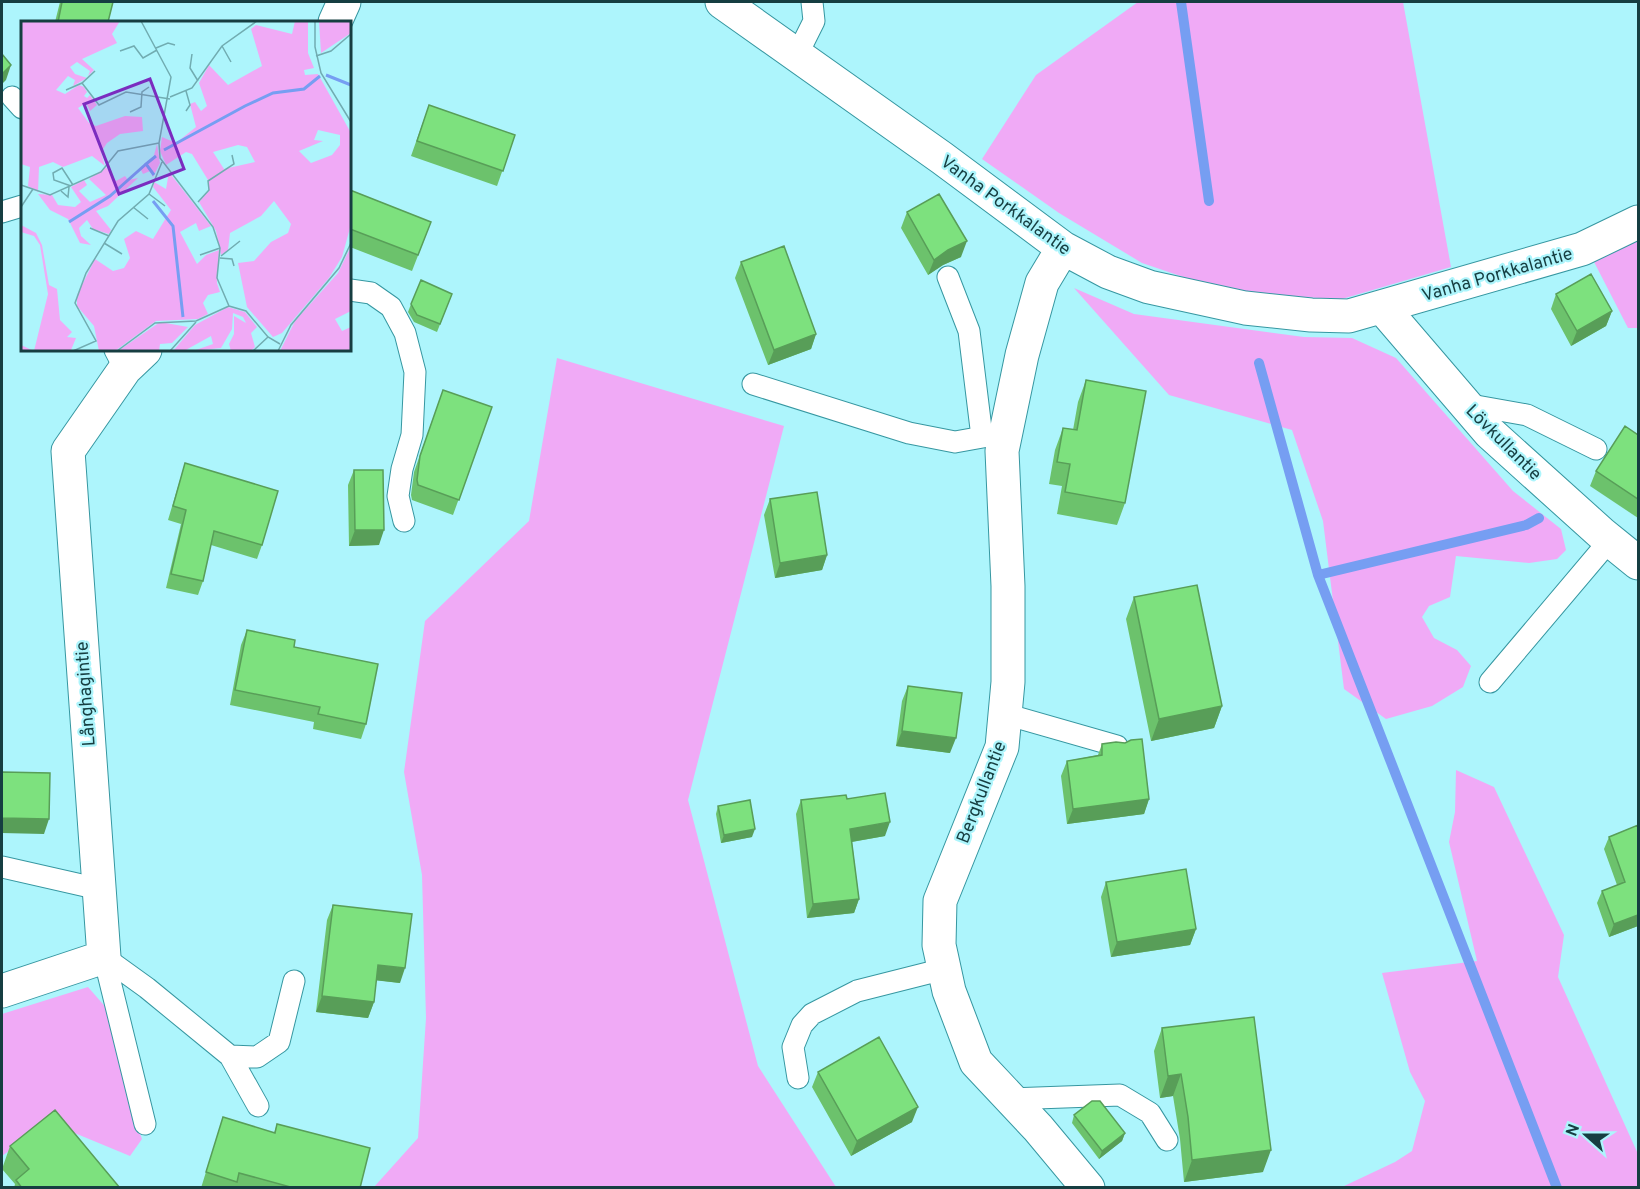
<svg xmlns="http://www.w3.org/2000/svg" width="1640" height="1189" font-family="Overpass,sans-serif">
<rect width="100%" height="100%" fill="#adf5fc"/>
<path fill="#f0aaf6" d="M1138,2H1403L1451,267L1342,299L1274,296L1207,285L1142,263L1059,213L982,159L1036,75Z
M1638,236V328H1628L1591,256Z
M1074,288L1134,314L1304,337L1352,338L1396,358L1513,491L1561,529L1566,550L1557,559L1529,563L1456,556L1450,597L1429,606L1422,617L1434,638L1457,650L1471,666L1463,687L1432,706L1386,719L1344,689L1323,521L1292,430L1169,395Z
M557,358L784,426L688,800L758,1066L836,1187H374L418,1138L426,1018L422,875L404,772L425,621L529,521Z
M1456,770L1494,787L1564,935L1558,977L1638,1154V1187H1342L1395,1162L1412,1151L1425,1101L1410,1072L1382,973L1477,961L1449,842L1455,812Z
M88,987L109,1011L131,1110L142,1139L130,1156L48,1122L2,1156V1014Z"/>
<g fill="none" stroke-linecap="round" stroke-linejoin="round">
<path stroke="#769ef2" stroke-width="10" d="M1181,2L1209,201
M1259,363L1318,575L1526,525L1539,518
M1318,575L1557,1188"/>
<g stroke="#3697a1" stroke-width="23">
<path id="service" d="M797,55L814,21L812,2
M12,97L22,108
M2,212L22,206
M948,277L969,331L982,437
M350,290L371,293L391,307L405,333L415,372L412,435L402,469L398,496L404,521
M115,350L125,369
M753,384L909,433L955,442L1005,433
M1465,404L1527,415L1596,449
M1490,682L1610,540
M1005,714L1117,746
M2,867L99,889
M104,957L147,988L230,1056L257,1057L279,1042L294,981
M104,957L145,1124
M230,1056L258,1106
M798,1078L793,1047L802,1025L812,1014L857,991L944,969
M1010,1099L1120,1095L1150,1113L1167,1140"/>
</g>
<g stroke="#3697a1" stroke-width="35">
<path id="minor" d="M722,2L942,158L1063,248L1108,272L1149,287L1245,308L1311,315L1349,316L1582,249L1638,222
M335,22L344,2
M1063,248L1042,283L1022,355L1002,451L1008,586V682L1002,747L940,901L939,945L949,991L976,1062L1038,1128L1088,1188
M1382,307L1490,433L1601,533L1638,563
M2,991L104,957L68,451L125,369L145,350"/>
</g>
<use href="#service" stroke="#fff" stroke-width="21"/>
<use href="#minor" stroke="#fff" stroke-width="33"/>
</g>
<path fill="#6cc26c" d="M60,2H113L108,22H55Z
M429,105L515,135L497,186L411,156Z
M350,190L431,222L412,271L350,247Z
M907,212L961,257L943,265L928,275L901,228Z
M741,262L816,334L811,349L768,365L735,278Z
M452,294L437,332L414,322L408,312L411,304Z
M1556,294L1612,311L1606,326L1571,346L1551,309Z
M1086,380L1125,503L1117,525L1057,514L1062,486L1049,484L1055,450L1063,428L1073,430L1078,402Z
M443,390L492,407L453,515L412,500L411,495L414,472Z
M1638,435V518L1590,486L1596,471Z
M185,463L262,545L257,559L211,545L203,581L198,595L166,588L181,524L168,520Z
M354,470L379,545L349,546L348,485Z
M770,499L827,555L822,570L775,578L764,515Z
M1134,597L1222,706L1214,728L1151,741L1126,619Z
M247,630L294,647L366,724L361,739L313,729L314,722L230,705L241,645Z
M908,686L950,753L896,746L902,701Z
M1102,744L1149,799L1144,814L1067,824L1061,776L1067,761L1098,755Z
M847,799L885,836L852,842L859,899L854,913L807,918L796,814L801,800Z
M718,806L752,837L721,843L716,814Z
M1638,825V926L1609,937L1597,903L1602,891L1617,885L1604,849L1609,837Z
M1106,882L1196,929L1190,945L1111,957L1101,897Z
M333,905L400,983L376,980L374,1002L368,1018L316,1012L327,920Z
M1162,1028L1263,1172L1184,1182L1180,1139L1173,1096L1160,1098L1154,1051Z
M818,1072L912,1122L851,1156L812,1087Z
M1074,1115L1125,1133L1122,1141L1099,1159L1072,1123Z
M223,1117L274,1133L277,1124L360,1188H201Z
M10,1146L120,1188H14L15,1184L2,1169Z"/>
<path fill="#589e58" d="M11,65L6,80L2,84V74Z
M967,241L961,257L943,265L928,275L934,260L948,250Z
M1612,311L1606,326L1571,346L1577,331Z
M816,334L811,349L768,365L774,350Z
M355,530H384L379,545L349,546Z
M827,555L822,570L775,578L780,563Z
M1222,706L1214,728L1151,741L1159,719Z
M902,731L956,738L950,753L896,746Z
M1149,799L1144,814L1067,824L1073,809Z
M2,818L49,819L44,834L2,833Z
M890,822L885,836L845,843L850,829Z
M755,829L752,837L721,843L724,835Z
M859,899L854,913L807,918L813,904Z
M1638,915V926L1609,937L1614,924Z
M1196,929L1190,945L1111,957L1117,942Z
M378,965L405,968L400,983L373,980Z
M322,996L374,1002L368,1018L316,1012Z
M1181,1074L1173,1096L1160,1098L1168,1076Z
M918,1107L912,1122L851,1156L857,1141Z
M1125,1133L1122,1141L1099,1159L1102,1151Z
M1271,1150L1263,1172L1184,1182L1192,1160Z"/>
<path fill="#7de17e" stroke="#589e58" stroke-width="1.5" d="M62,2H113L108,22H58Z
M2,54L11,65L2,74Z
M429,105L515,135L503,171L417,141Z
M350,190L431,222L418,255L350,229Z
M939,194L967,241L948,250L934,260L907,212Z
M784,246L816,334L774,350L741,262Z
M1591,274L1612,311L1577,331L1556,294Z
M421,280L452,294L440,324L417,315L411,304Z
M1086,380L1146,391L1125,503L1065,492L1070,464L1057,462L1063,428L1077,430Z
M443,390L492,407L459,500L418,485L417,480L420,456Z
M1625,426L1638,435V499L1596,471Z
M185,463L278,491L262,545L214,531L203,581L171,574L186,510L173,506Z
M354,470H383L384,530H355Z
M817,492L827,555L780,563L770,499Z
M1197,585L1222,706L1159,719L1134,597Z
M247,630L295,640L294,647L378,664L366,724L318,714L320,707L235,690Z
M908,686L962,693L956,738L902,731Z
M1142,739L1149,799L1073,809L1067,761L1102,755V744L1116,742L1125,743L1131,740Z
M2,772L50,773L49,819L2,818Z
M885,793L890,822L850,829L859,899L813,904L801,800L846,795L847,799Z
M750,800L755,829L724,835L718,806Z
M1638,825V915L1614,924L1602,891L1625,882L1609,837Z
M1186,869L1196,929L1117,942L1106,882Z
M333,905L412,914L405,968L378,965L374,1002L322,996Z
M1254,1017L1271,1150L1192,1160L1188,1117L1181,1074L1168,1076L1162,1028Z
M879,1037L918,1107L857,1141L818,1072Z
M1092,1101H1100L1125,1133L1102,1151L1074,1115Z
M55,1110L120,1188H22L16,1180L29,1169L10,1146Z
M223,1117L275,1133L277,1124L370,1148L360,1188H294L239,1173L237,1182L206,1172Z"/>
<g text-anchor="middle" stroke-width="4.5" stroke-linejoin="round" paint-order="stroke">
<g font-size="18" fill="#163e41" stroke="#adf5fc">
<text transform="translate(1006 205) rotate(36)" y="6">Vanha Porkkalantie</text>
<text transform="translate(1497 274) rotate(-16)" y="6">Vanha Porkkalantie</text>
<text transform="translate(1504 442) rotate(45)" y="6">Lövkullantie</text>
<text transform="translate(85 694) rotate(-94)" y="6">Långhagintie</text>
<text transform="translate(981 792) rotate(-69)" y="6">Bergkullantie</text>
</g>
</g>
<g transform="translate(21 21)">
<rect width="330" height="330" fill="#adf5fc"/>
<path d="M0,0H99L91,13L96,22L61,38L73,49L67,55L69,50L56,41L49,46L54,53L66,57L52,65L54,59L47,55L35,69L44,73L58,64L63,66L66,71L63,75L66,77L69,74L76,84L69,90L65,82L57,87L68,102L75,105L104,95L121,96L122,110L99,113L86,122L80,131L84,145L71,135L42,146L32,141L18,146L17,171L7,165L9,146L0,143ZM274,0H287V32L293,47L283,49L284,54L297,53L330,112L329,207L321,236L308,257L261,312L252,316L226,286L217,242L233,240L250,221L267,212L270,203L253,180L240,195L209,212L207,229L200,234L195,210L178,181L188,170L187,159L171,133L165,131L145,144L139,130L141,116L155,122L175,106L169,83L174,81L180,90L186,85L178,62L188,44L207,64L241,45L230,8L235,4L271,13ZM297,109L319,114V124L311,134L290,142L278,130L302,120L293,119ZM217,124L226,126L234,141L203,148L192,131ZM298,0H330V12L300,32ZM136,123L139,142L132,156L129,150L122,153L119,147L132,138ZM85,146L95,160L104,155L107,159L117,157L87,185L75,190L90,209L88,213L72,208L66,199L58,207L60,215L70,224L59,222L47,198L29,189L17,173L31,174L37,184L54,186L60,181L50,166L63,159L66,164L58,170L69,181L85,174L68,158ZM148,151L190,205L178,210L175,202L159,211L176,243L185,234L198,229L196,262L199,271L187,274L182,282L187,293L177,298L135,300L94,330H78L73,305L56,285V274L74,238L92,250L103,247L109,237L103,218L115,210L132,218L150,189L132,166L133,161L145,168ZM0,204L15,212L21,224L28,264L36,268L39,299L51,311L46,316L55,317L50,329L0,330V324L13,330L27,273L19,224L13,215L0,211ZM330,225V290L314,298L321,310L330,306V330H259L274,300L317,252ZM207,286L224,291L236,306L230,312L234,326L230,330H210L208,323L213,313V295L225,302L222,296L212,292L211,308L200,327L172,330L192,323L190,315L163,330H152L174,304ZM139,301L167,306L151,322L139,323L138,330H97Z" fill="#f0aaf6" fill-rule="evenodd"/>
<path fill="none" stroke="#769ef2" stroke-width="3" d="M305,54L330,64M143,129L224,85L252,72L283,68L299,55M133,154L125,143L135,135M132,180L152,205L162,296M48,201L89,175L125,143"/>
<path fill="none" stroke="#71acb1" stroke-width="1.5" d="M120,0L150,56L138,122L139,137L192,206L199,227L196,257L208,285M294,0V26L300,52L330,101M201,25L210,41M135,27L147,22L154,24M99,30L113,25L122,37L136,29M171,33L169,47L177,60M295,35L310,30L330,13M61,62L78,84L105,71L149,78M45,69L61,62L74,50M149,76L171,67L201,25L236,0M165,90L169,84L165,70M109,91L120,86L121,71L128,66M0,164L29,174L80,151L97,130L138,122M50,165L33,159L32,152L41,147L52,164M40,170L47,176L48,166M128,173L144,185M177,181L188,169L187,160L213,143L211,134M0,186L12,168M112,186L127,198M69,207L88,215M83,222L101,233M179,234L199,227M200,235L219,220M199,237L211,238L213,245M208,285L225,290L247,316L259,323M52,330L75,320L54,282L65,252L97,200L128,173L141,141M96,330L134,302L175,300L208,285M149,330L175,301M232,330L247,316M257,330L270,304L318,247L330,222"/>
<path fill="#7b2cbf" fill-opacity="0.15" stroke="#7b2cbf" stroke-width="3" d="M129,58L163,148L98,173L63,83Z"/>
<rect width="330" height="330" fill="none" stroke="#163e41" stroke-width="3"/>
</g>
<rect width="1640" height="1189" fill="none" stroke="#163e41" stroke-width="6"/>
<g transform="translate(1586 1135) rotate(291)" stroke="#adf5fc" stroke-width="4.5" paint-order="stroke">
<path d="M0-4.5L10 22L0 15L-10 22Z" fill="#163e41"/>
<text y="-9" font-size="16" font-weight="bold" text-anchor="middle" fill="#163e41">N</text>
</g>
</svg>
